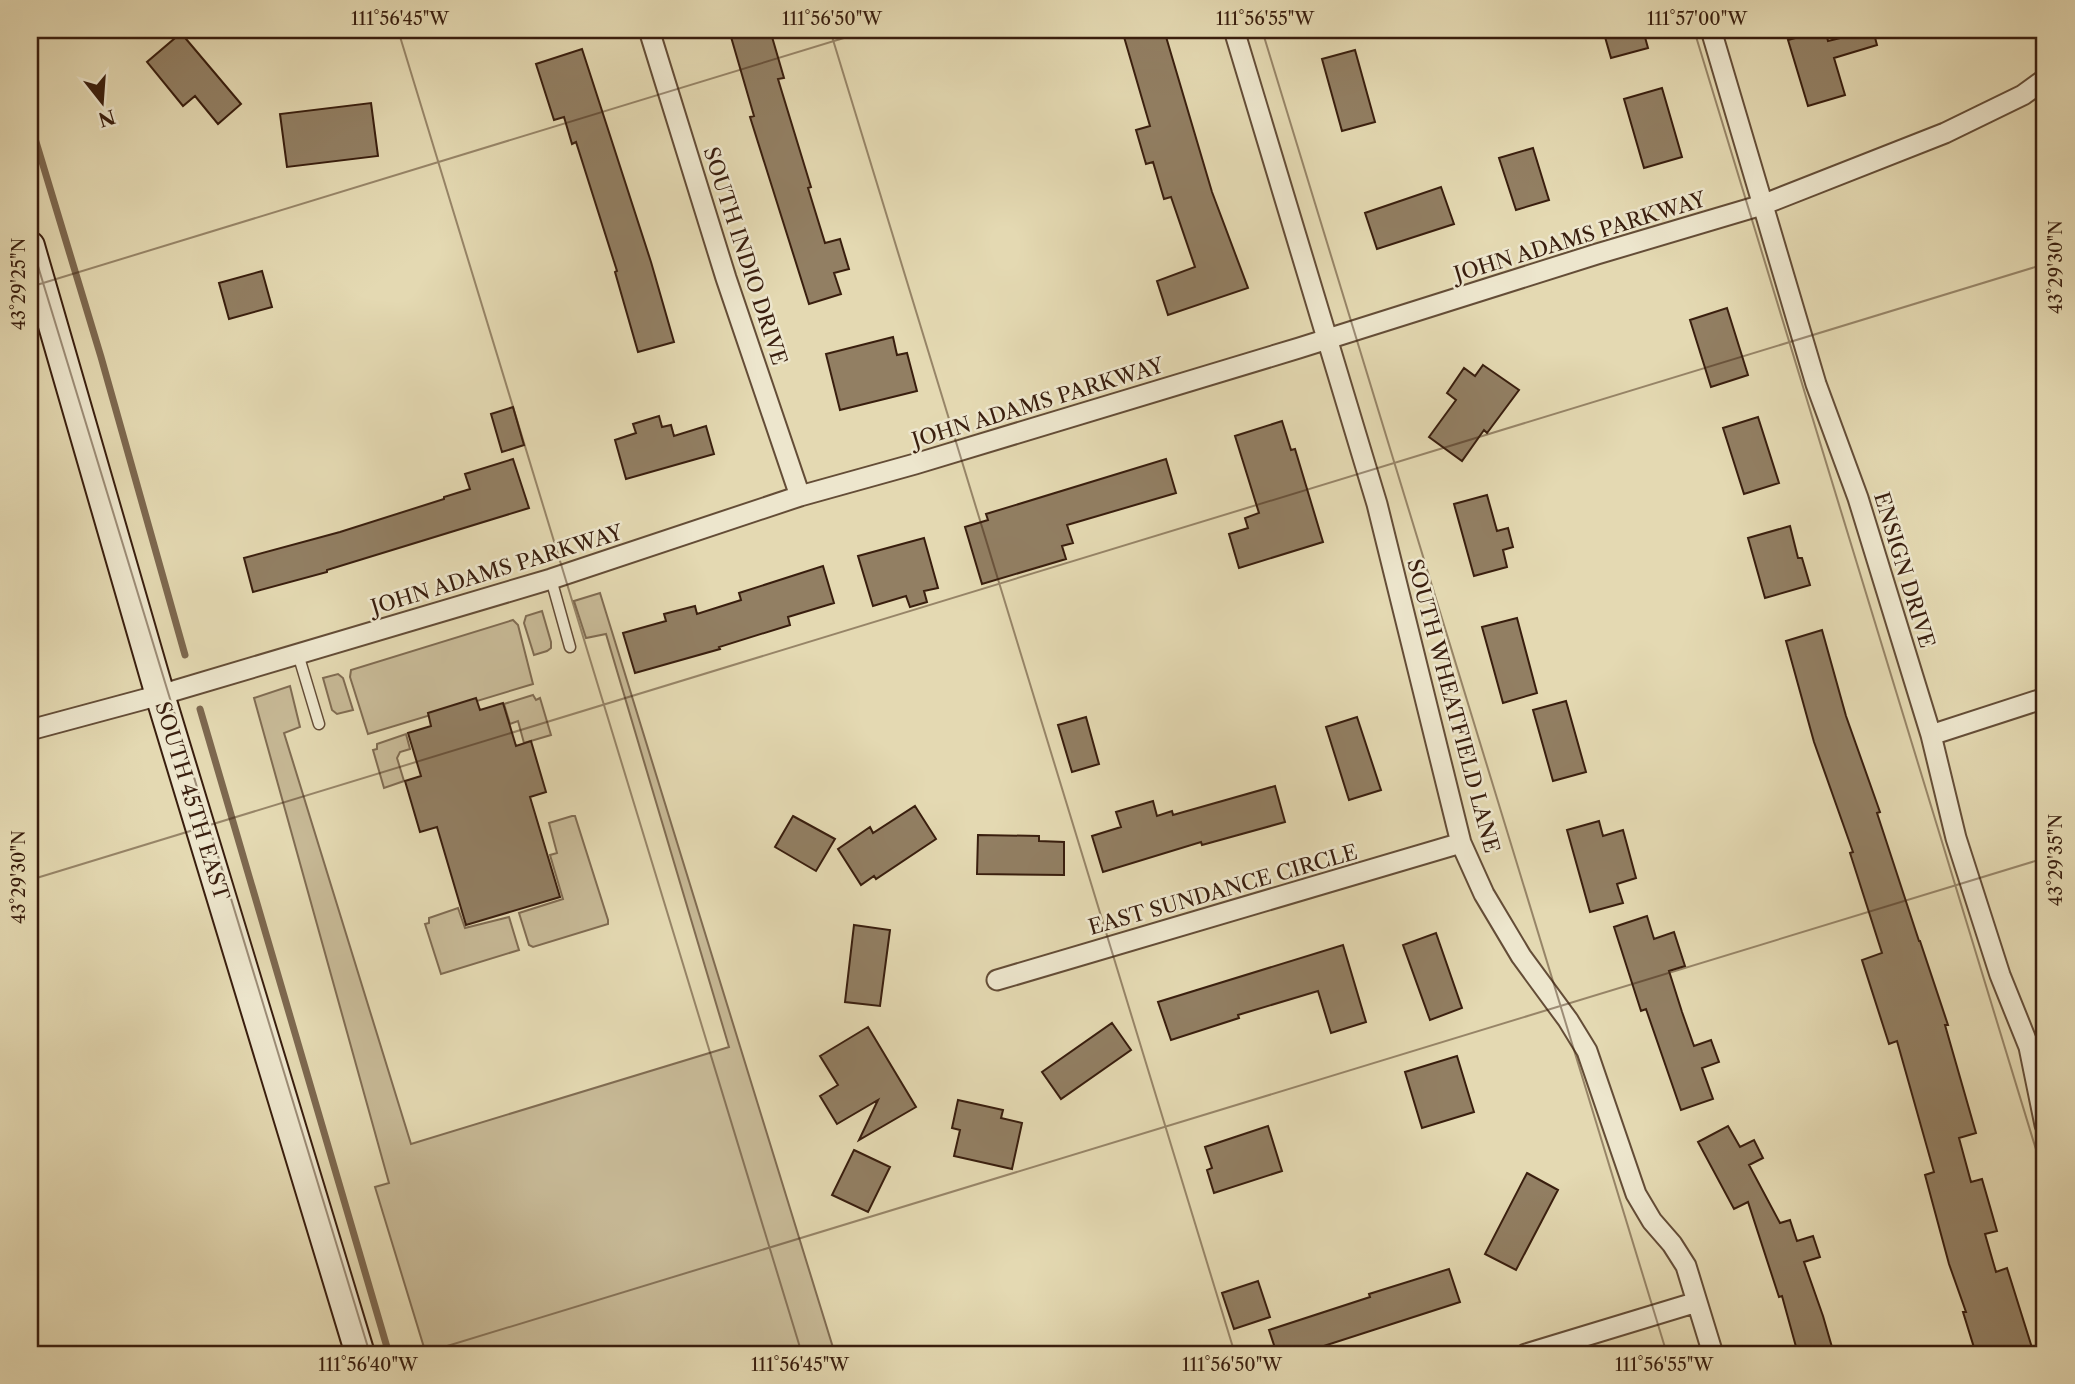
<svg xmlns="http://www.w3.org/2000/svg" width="2075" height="1384" font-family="'Libre Caslon Text',serif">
<rect width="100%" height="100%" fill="#e4d9b2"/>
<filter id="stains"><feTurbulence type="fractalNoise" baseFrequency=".00286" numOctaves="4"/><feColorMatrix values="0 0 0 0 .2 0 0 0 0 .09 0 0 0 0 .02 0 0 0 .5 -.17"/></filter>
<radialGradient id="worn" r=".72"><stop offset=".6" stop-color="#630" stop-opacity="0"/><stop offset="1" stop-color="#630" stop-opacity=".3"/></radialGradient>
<path fill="#c7b996" stroke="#806c52" stroke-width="2" d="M600,593L835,1354H426L375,1187L389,1183L254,698L290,686L300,727L284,733L411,1144L729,1047L606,634L586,638L574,601Z
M542,611L551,642V648L547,651L534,655L524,623L526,616Z
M513,620L518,625L533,684L368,734L350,677L351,670Z
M338,674L343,678L353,710L337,714L332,710L323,678Z
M533,695L536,700L540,698L551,735L524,743L518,721L510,724L504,704Z
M406,734L410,749L400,752L397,758L404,781L384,788L373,750L377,749V744Z
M572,816H575L608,920V924L533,947L529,945L519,913L563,899L550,855L557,853L549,823Z
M458,908L465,928L509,917L519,950L441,974L425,924L429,923V918Z"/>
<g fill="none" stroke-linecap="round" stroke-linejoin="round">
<path stroke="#7d684f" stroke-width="7" d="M30,122L101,357L185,655
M200,709L389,1354"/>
</g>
<path fill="#927f63" stroke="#391e0e" stroke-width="2" d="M729,30H770L784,78L778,79L811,187L808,188L825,243L840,239L849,269L834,273L841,294L809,304L750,117L754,116Z
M1122,30H1164L1212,192L1248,288L1168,315L1157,281L1195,267L1171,197L1164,199L1153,162L1146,164L1136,130L1150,126Z
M1603,30H1643L1648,48L1611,58Z
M1825,30L1828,41L1873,30L1877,45L1834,58L1845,95L1808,106L1788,40Z
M181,33L241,104L218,124L195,96L183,106L147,62Z
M582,49L651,262L674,342L638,352L615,272L617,271L576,142L572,144L564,117L554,120L536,64Z
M1355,50L1375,122L1342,131L1322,59Z
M1662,88L1682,157L1644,168L1624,99Z
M371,103L378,156L287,167L280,114Z
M1533,148L1549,200L1516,210L1499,158Z
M1441,187L1454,224L1377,249L1365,213Z
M262,271L272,307L229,319L219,283Z
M1727,308L1748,375L1711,387L1690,320Z
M893,337L897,355L907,353L917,391L840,410L826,354Z
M1483,365L1519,390L1487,433L1484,430L1462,461L1429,437L1456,400L1447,393L1464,368L1475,376Z
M513,407L524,445L502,452L491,414Z
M659,416L662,427L671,425L674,436L706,426L714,454L626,479L615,440L636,433L633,424Z
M1758,417L1779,483L1744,494L1723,428Z
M1282,421L1291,450L1295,449L1323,542L1239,568L1229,534L1248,528L1245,518L1259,513L1235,436Z
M513,459L529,508L327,570V572L253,592L244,558L340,532L444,499V497L470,489L465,474Z
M1166,459L1176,493L1067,525L1073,543L1062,546L1066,559L982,584L965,527L988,520L986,514Z
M1487,495L1497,531L1508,528L1513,547L1503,550L1507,567L1474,576L1454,504Z
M1790,526L1798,558H1802L1810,585L1765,598L1748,538Z
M924,538L938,588L924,591L927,602L910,607L906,596L873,606L858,556Z
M823,566L834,603L788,617L790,625L719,647L720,649L635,673L623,633L666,621L664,614L695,606L697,614L741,600L739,593Z
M1517,618L1537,693L1503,703L1482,627Z
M1822,630L1846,716L1880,812L1877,813L1919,941H1920L1948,1025H1945L1976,1133L1959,1138L1971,1182L1982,1179L1997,1231L1985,1234L1996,1272L2007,1268L2034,1354H1976L1963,1312H1966L1949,1264L1925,1175L1934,1172L1897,1041L1889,1044L1862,960L1882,953L1850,853L1853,852L1814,742L1786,641Z
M476,698L480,710L503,703L516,746L531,741L546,792L530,797L560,897L466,925L437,827L420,832L405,781L421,776L408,733L431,726L428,713Z
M1566,701L1586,772L1553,781L1533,710Z
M1086,717L1099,764L1072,772L1058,725Z
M1357,717L1381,790L1349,800L1326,727Z
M1275,786L1285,822L1202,845L1201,842L1103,872L1092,836L1121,827L1116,812L1153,801L1157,816L1172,811L1173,815Z
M915,806L936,839L876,879L874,876L861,885L838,849L870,827L873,833Z
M793,816L835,839L816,871L775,847Z
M1599,821L1603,836L1623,830L1636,878L1617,884L1623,903L1590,912L1567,830Z
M978,835L1039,836V841L1064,842V875L977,874Z
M1647,916L1654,939L1674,932L1685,966L1669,971L1682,1012L1694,1046L1711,1040L1719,1062L1702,1068L1713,1099L1681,1110L1646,1009L1641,1011L1614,927Z
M854,925L890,930L880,1006L845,1002Z
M1436,933L1462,1008L1430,1020L1403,945Z
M1343,945L1366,1022L1331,1033L1318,991L1238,1015L1239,1018L1171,1040L1158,1002Z
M1112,1023L1131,1050L1061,1099L1042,1072Z
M868,1027L916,1107L859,1140L878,1100L837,1124L820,1096L838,1085L820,1056Z
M1457,1056L1474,1112L1422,1128L1405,1072Z
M958,1100L1003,1110L1001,1118L1022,1123L1012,1169L954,1156L960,1130L952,1128Z
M1268,1126L1282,1171L1214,1193L1207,1170L1212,1168L1205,1147Z
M1728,1126L1740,1147L1754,1140L1763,1158L1749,1165L1780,1223L1790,1220L1797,1241L1813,1236L1820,1257L1804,1262L1823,1316L1834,1354H1798L1782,1296L1779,1297L1748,1202L1734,1209L1698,1142Z
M854,1150L890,1167L868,1212L832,1195Z
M1527,1173L1558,1190L1516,1270L1485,1254Z
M1449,1269L1460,1302L1299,1354H1277L1269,1330L1370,1297L1369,1294Z
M1258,1281L1270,1317L1234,1329L1222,1293Z"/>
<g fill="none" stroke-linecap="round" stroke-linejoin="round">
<g stroke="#644d37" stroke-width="13">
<path id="lane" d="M551,579L570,647
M298,654L319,724"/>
</g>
<g stroke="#644d37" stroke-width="23">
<path id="street" d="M649,30L726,278L800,496
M1234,30L1377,504L1461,843L1484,894L1521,956L1568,1020L1587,1051L1636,1194L1652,1221L1672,1244L1686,1266L1713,1354
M1711,30L1816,384L1858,498L1931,735L1956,838L2000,975L2029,1047L2045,1125
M30,730L160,695L551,579L800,496L915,464L1299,348L1597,254L1762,205L1945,133L2023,95L2045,79
M1931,735L2045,698
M997,980L1461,843
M1526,1354L1697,1302"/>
</g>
<g stroke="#391e0e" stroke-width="32">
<path id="secondary" d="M30,246L160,695L360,1354"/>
</g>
<use href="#lane" stroke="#ede6cd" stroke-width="10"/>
<use href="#street" stroke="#ede6cd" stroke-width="19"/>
<use href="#secondary" stroke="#ede6cd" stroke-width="28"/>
</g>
<path fill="none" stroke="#391e0e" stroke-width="2" stroke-opacity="0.45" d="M398,30L802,1354M830,30L1235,1354M1262,30L1667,1354M1694,30L2045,1179M30,240L370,1354M30,287L870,30M30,880L2045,264M421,1354L2045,858"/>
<g text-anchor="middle" stroke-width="5" stroke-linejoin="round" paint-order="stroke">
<g font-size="21" fill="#391e0e" stroke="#ede6cd">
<text transform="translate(1580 237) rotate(-17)" y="7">JOHN ADAMS PARKWAY</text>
<text transform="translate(745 256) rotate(72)" y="7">SOUTH INDIO DRIVE</text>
<text transform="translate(1038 403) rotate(-17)" y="7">JOHN ADAMS PARKWAY</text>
<text transform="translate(497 570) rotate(-17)" y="7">JOHN ADAMS PARKWAY</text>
<text transform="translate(1904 570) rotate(73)" y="7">ENSIGN DRIVE</text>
<text transform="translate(1453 706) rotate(75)" y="7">SOUTH WHEATFIELD LANE</text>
<text transform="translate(192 801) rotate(73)" y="7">SOUTH 45TH EAST</text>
<text transform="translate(1223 890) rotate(-16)" y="7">EAST SUNDANCE CIRCLE</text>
</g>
</g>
<rect width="2075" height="1384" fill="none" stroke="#e4d9b2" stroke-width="77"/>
<g transform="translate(102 102) rotate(163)" stroke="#ede6cd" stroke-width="5" paint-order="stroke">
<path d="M0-5L12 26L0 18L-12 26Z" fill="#391e0e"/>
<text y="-10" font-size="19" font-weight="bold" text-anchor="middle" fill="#391e0e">N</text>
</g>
<rect x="38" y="38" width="1998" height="1308" fill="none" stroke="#391e0e" stroke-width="2.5"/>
<g font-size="18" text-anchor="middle" fill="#391e0e">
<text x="400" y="25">111°56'45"W</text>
<text x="832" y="25">111°56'50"W</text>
<text x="1265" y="25">111°56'55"W</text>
<text x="1697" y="25">111°57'00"W</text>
<text transform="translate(2056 267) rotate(-90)" y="6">43°29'30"N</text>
<text transform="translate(19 284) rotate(-90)" y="6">43°29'25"N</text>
<text transform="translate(2056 860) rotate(-90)" y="6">43°29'35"N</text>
<text transform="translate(19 877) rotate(-90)" y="6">43°29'30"N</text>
<text x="368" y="1371">111°56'40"W</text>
<text x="800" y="1371">111°56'45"W</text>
<text x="1232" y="1371">111°56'50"W</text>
<text x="1664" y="1371">111°56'55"W</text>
</g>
<rect width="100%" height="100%" filter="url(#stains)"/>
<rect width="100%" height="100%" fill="url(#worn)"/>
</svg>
